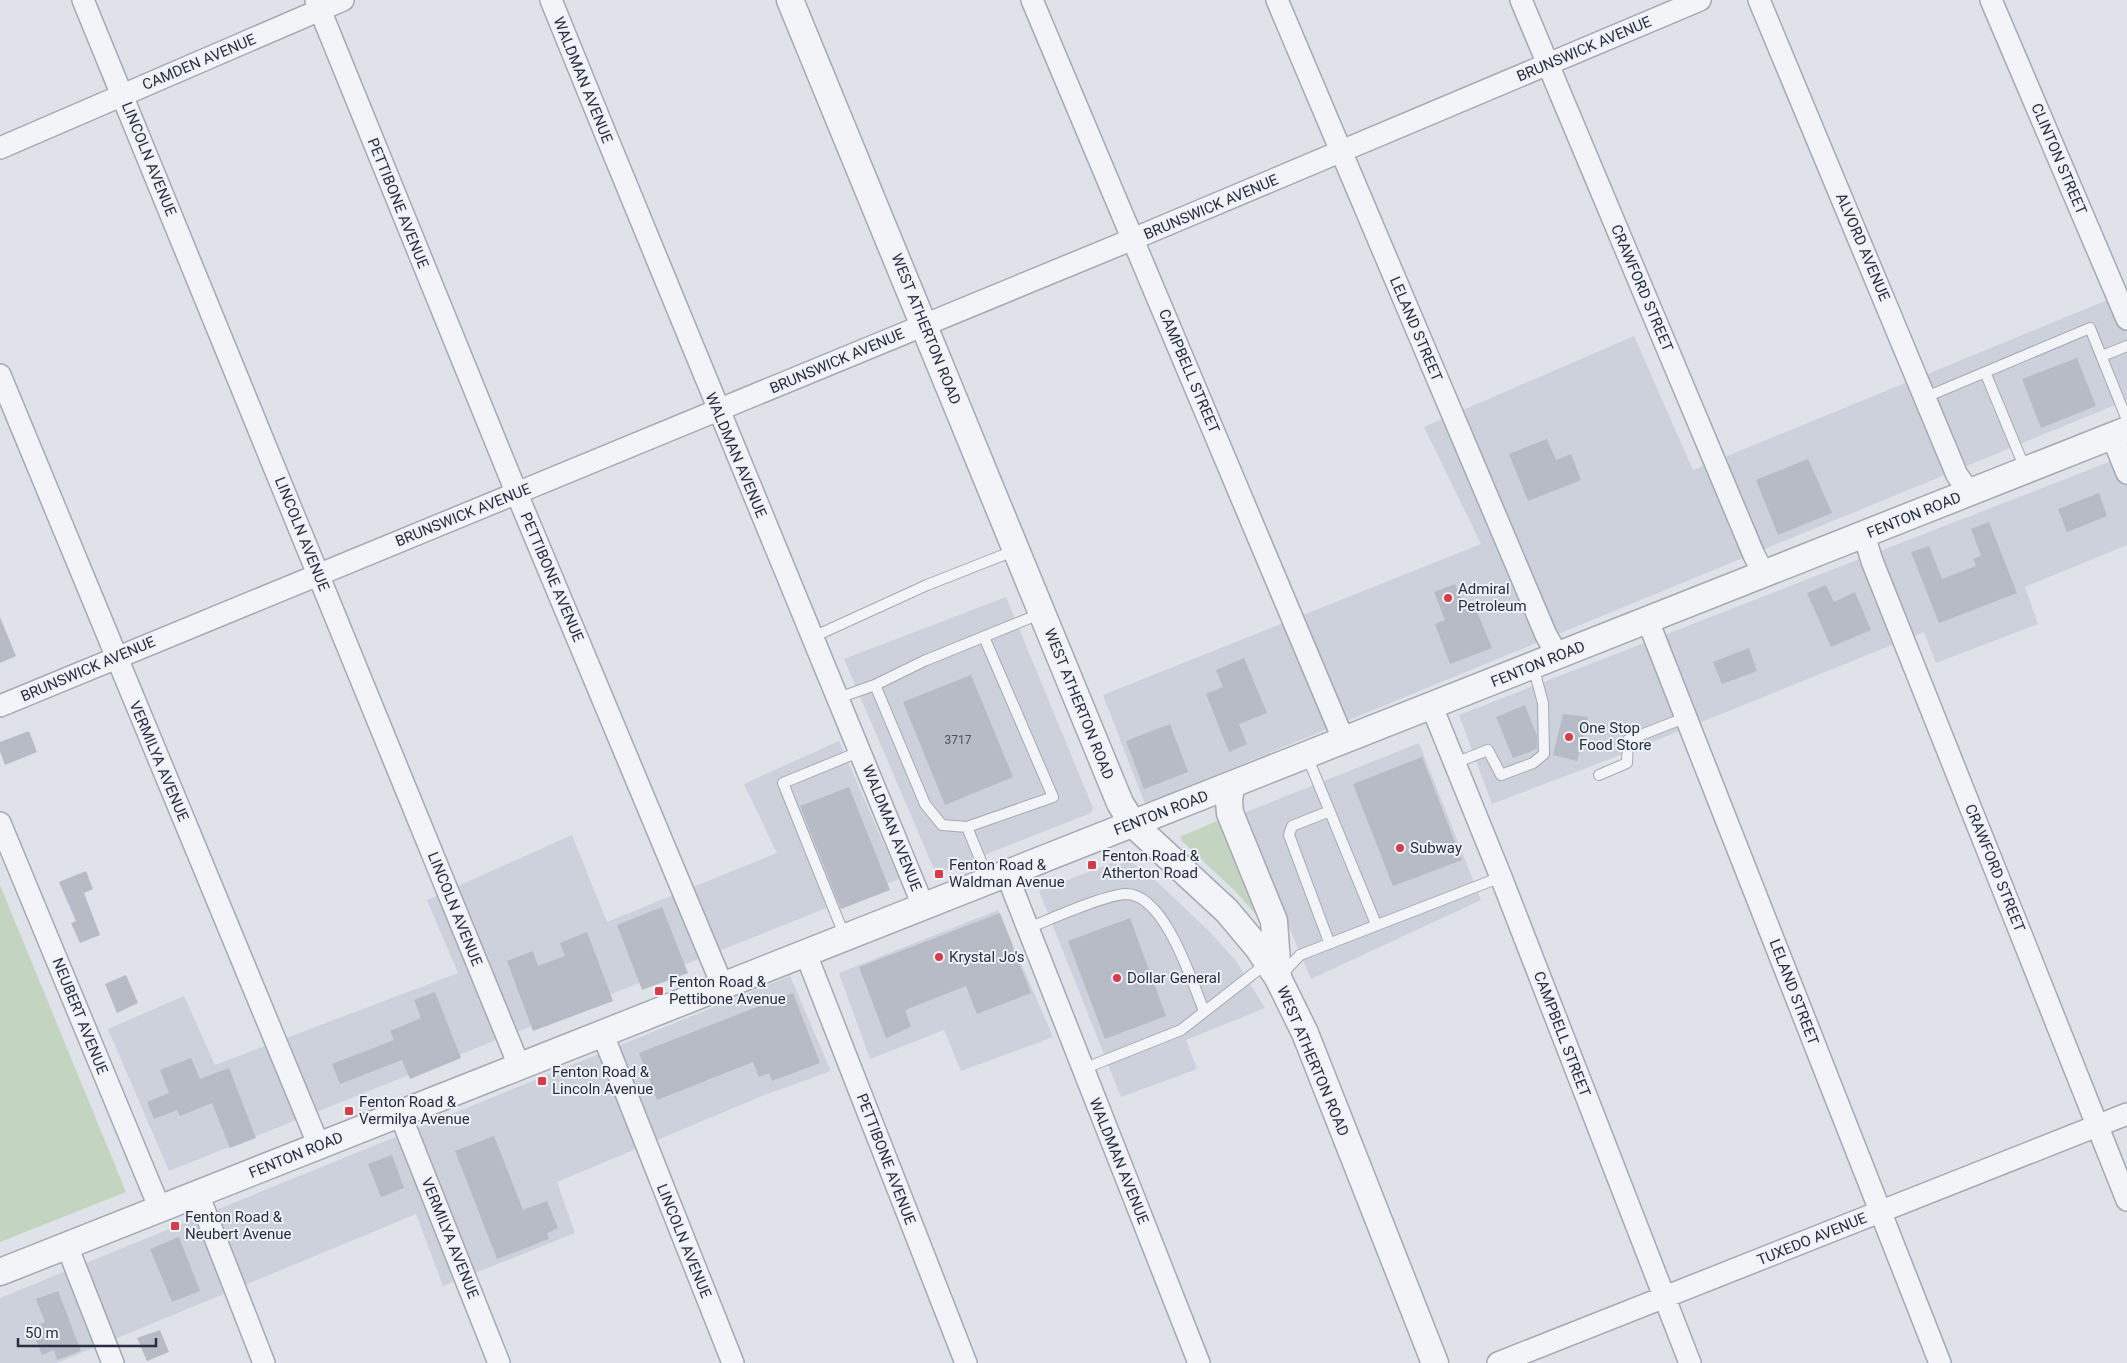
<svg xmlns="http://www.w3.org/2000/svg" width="2127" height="1363" font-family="Roboto,sans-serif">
<rect width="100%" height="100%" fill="#dfe2e9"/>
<path fill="#cdd1db" d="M2127,292V400L1145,804L1103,695L1481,544L1424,427L1634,336L1693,470Z
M2127,455V545L2025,587L2038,624L1936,663L1924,632L1605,761L1492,804L1459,715Z
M1006,597L1093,808L1091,813L936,874L844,659Z
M839,741L899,879L169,1171L108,1029L184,996L215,1065L458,973L427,900L572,835L607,922L777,853L744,784Z
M1419,743L1481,900L1311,979L1241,814Z
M1129,861L1154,879L1211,933L1236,961L1265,1008L1186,1040L1197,1069L1121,1097L1039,891L1112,863L1118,865Z
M998,910L1053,1037L961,1071L944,1030L870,1059L839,973Z
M790,976L831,1071L762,1096L557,1182L575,1233L443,1286L416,1214L57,1363H0V1298Z"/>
<path fill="#c3d4c0" d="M1226,817L1263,923L1237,893L1182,841L1180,837Z
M0,885L126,1192L0,1242Z"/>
<path fill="#b6bbc6" d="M2077,358L2096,406L2041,428L2022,379Z
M1547,439L1556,460L1571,454L1581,480L1528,501L1509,454Z
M1808,459L1832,513L1778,535L1756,480Z
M2099,493L2107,516L2067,532L2058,509Z
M1989,522L2017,593L1939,623L1911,552L1929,546L1942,579L1976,566L1973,559L1981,556L1971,529Z
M1455,584L1467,612L1476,609L1492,648L1450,664L1435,624L1445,620L1434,592Z
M1826,585L1834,602L1855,592L1871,630L1831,647L1807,593Z
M0,617L16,656L0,663Z
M1749,648L1757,671L1722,684L1713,662Z
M1244,658L1267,713L1239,724L1247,744L1229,752L1206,694L1223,687L1216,670Z
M971,675L1013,777L945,805L903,702Z
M1525,705L1537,736V749L1513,758L1496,717Z
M1563,714L1588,717L1577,761L1553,755Z
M1170,724L1188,772L1144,789L1126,741Z
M29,731L37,752L5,765L0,751V742Z
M1422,757L1462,860L1393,886L1353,784Z
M849,787L890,890L841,909L800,806Z
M86,871L93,889L84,893L100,935L80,943L71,923L76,921L59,882Z
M662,907L688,973L642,990L617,925Z
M1000,913L1031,993L977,1014L966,986L905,1010L911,1027L886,1038L859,967Z
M1130,918L1166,1016L1105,1039L1068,941Z
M587,932L613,1001L533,1031L507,961L533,951L538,966L565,956L560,943Z
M126,975L138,1003L117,1013L105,984Z
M435,992L461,1058L410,1079L402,1060L340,1084L332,1064L394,1040L390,1031L421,1018L414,1000Z
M793,993L820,1063L772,1081L769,1073L759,1077L753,1062L657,1100L639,1053Z
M191,1058L200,1079L229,1068L256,1138L230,1148L212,1103L180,1116L177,1110L154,1119L147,1102L169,1093L160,1070Z
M494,1136L523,1210L547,1201L558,1228L547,1233L549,1239L497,1259L455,1151Z
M392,1155L404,1188L381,1197L368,1164Z
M179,1237L200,1291L172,1302L150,1249Z
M58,1291L81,1351L57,1360L54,1350L42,1355L31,1328L45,1322L36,1299Z
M160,1330L169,1352L147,1361L137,1338Z"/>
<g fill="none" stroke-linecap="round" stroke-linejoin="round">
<g stroke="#a4a9b3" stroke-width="12">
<path id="service" d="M2102,356L2127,346
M1985,372L2026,471
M1926,397L2090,328L2127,420
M813,637L927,585L1016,550
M875,685L924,661L1042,613
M838,698L875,685L925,804L942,825L967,827L989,881
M1307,756L1376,924
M1455,763L1488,750L1501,775L1533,763L1544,754L1543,703L1533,666
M1599,775L1627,763L1628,740L1687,717
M967,827L1053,797L984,637
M1028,928C1051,919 1104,895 1126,894C1165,894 1192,982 1204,1011
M845,937L783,783L861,751
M1329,942L1289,835L1292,826L1330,811
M1281,975L1300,955L1501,877
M1083,1069L1181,1030L1267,963"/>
</g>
<g stroke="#a4a9b3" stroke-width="24">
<path id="minor" d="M83,0L520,1068
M316,0L517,494L723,987
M551,0C674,303 799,605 924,908
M1032,0L1344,741
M1277,0L1546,635L1558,656
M1521,0L1754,555L1764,574
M1759,0L1957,475L1970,493
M1991,0L2127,319
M0,148L343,0
M0,375L319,1146
M2112,436L2127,473
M1864,535L1872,561L2127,1200
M1648,621L1940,1363
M0,706L1133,239L1700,0
M1432,707L1501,877L1690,1363
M0,823L160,1209
M1007,875L1199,1363
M806,954L966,1363
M603,1035L733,1363
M400,1114L499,1363
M198,1194L264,1363
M67,1246L113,1363
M1498,1363L2127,1114"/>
</g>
<g stroke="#a4a9b3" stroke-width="29">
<path id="tertiary" d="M790,0L1120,803L1133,824L1227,911L1258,948L1278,978L1305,1033L1435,1363
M1231,786L1229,801L1230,813L1274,921L1278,978
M0,1272L2127,430"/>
</g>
<path stroke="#b9bdc4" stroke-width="3" stroke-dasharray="4 4" stroke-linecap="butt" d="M1113,859L1122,882"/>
<use href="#service" stroke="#f2f4f7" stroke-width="10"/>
<use href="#minor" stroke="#f2f4f7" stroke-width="21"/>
<use href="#tertiary" stroke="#f2f4f7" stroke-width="26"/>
</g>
<g fill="#d73c4a" stroke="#eff1f7" stroke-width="2">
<circle cx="1448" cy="598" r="5"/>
<circle cx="1569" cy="737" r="5"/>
<circle cx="1400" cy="848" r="5"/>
<rect x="1087" y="860" width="10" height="10" rx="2.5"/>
<rect x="934" y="869" width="10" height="10" rx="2.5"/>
<circle cx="939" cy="957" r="5"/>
<circle cx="1117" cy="978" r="5"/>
<rect x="654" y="986" width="10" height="10" rx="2.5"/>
<rect x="537" y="1076" width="10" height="10" rx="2.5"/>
<rect x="344" y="1106" width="10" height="10" rx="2.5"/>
<rect x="170" y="1221" width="10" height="10" rx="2.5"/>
</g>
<g text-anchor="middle" stroke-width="4" stroke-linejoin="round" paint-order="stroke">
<g font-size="12" fill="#4b5262">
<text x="958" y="744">3717</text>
</g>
<g font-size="15" fill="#272f41" stroke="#eff1f7">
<text transform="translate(1584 49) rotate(-23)" y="5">BRUNSWICK AVENUE</text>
<text transform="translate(199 62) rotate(-23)" y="5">CAMDEN AVENUE</text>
<text transform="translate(583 80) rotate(68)" y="5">WALDMAN AVENUE</text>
<text transform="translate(149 159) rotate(68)" y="5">LINCOLN AVENUE</text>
<text transform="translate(2059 159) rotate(67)" y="5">CLINTON STREET</text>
<text transform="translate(398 203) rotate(68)" y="5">PETTIBONE AVENUE</text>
<text transform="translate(1211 207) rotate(-23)" y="5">BRUNSWICK AVENUE</text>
<text transform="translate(1863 247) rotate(67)" y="5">ALVORD AVENUE</text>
<text transform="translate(1642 288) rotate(67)" y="5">CRAWFORD STREET</text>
<text transform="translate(926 329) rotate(68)" y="5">WEST ATHERTON ROAD</text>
<text transform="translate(1416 329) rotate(67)" y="5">LELAND STREET</text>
<text transform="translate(837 361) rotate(-23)" y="5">BRUNSWICK AVENUE</text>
<text transform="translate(1189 371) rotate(67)" y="5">CAMPBELL STREET</text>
<text transform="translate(736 455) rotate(67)" y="5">WALDMAN AVENUE</text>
<text transform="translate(463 515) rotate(-22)" y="5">BRUNSWICK AVENUE</text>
<text transform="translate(1914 515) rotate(-22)" y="5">FENTON ROAD</text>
<text transform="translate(302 534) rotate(68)" y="5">LINCOLN AVENUE</text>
<text transform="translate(552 577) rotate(67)" y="5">PETTIBONE AVENUE</text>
<text transform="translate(1538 664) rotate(-22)" y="5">FENTON ROAD</text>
<text transform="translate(88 669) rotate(-23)" y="5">BRUNSWICK AVENUE</text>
<text transform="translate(1079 704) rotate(68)" y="5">WEST ATHERTON ROAD</text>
<text transform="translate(159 761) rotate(67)" y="5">VERMILYA AVENUE</text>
<text transform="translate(1161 813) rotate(-21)" y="5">FENTON ROAD</text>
<text transform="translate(892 828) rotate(68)" y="5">WALDMAN AVENUE</text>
<text transform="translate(1995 868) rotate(68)" y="5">CRAWFORD STREET</text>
<text transform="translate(455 909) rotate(68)" y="5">LINCOLN AVENUE</text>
<text transform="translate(1794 992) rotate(69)" y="5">LELAND STREET</text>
<text transform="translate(80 1016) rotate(68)" y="5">NEUBERT AVENUE</text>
<text transform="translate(1562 1034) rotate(69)" y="5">CAMPBELL STREET</text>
<text transform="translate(1313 1061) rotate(67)" y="5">WEST ATHERTON ROAD</text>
<text transform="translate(296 1155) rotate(-22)" y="5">FENTON ROAD</text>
<text transform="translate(886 1159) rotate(69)" y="5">PETTIBONE AVENUE</text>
<text transform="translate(1119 1161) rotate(68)" y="5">WALDMAN AVENUE</text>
<text transform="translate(450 1238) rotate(68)" y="5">VERMILYA AVENUE</text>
<text transform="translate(1812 1239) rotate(-22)" y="5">TUXEDO AVENUE</text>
<text transform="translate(684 1241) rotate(68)" y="5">LINCOLN AVENUE</text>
</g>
<g font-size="15" fill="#272f41" stroke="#eff1f7" text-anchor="start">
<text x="1458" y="594">Admiral<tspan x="1458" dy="17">Petroleum</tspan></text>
<text x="1579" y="733">One Stop<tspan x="1579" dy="17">Food Store</tspan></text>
<text x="1410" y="853">Subway</text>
<text x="1102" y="861">Fenton Road &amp;<tspan x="1102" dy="17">Atherton Road</tspan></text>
<text x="949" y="870">Fenton Road &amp;<tspan x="949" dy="17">Waldman Avenue</tspan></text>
<text x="949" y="962">Krystal Jo's</text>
<text x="1127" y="983">Dollar General</text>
<text x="669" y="987">Fenton Road &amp;<tspan x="669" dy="17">Pettibone Avenue</tspan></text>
<text x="552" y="1077">Fenton Road &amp;<tspan x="552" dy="17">Lincoln Avenue</tspan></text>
<text x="359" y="1107">Fenton Road &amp;<tspan x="359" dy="17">Vermilya Avenue</tspan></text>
<text x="185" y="1222">Fenton Road &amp;<tspan x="185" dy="17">Neubert Avenue</tspan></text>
</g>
</g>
<path d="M18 1338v8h138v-8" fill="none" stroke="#272f41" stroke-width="2.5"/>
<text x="25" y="1338" font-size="15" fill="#272f41" stroke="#eff1f7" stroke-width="4" paint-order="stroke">50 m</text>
</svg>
